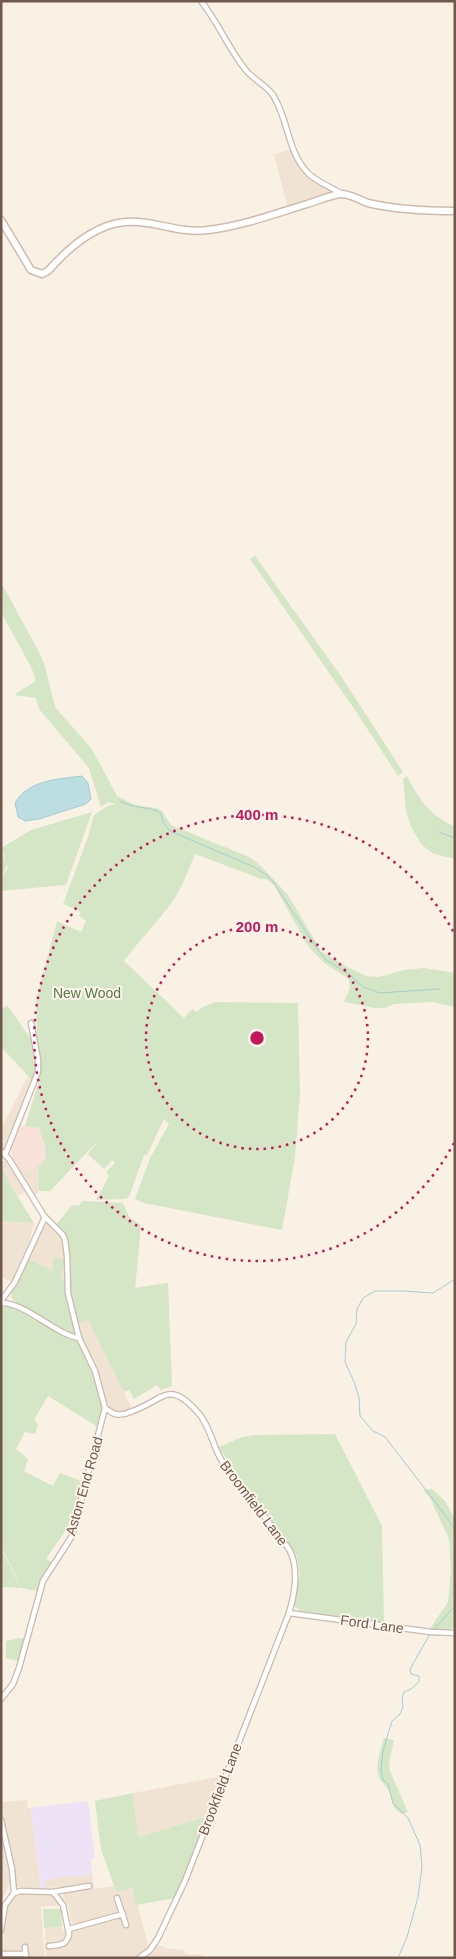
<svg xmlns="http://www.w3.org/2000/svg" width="456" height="1959" font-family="Helvetica,sans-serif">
<rect width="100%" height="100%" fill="#faf1e5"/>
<path fill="#f1e3d4" d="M290,149L308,176L337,193L288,208L274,155Z
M28,1077L34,1082L9,1136L4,1151L1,1150V1128Z
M1,1161H9L25,1192L18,1196L1,1166Z
M39,1165L38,1174L39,1191L33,1197L16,1168L21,1166L23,1171Z
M1,1221L34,1223L28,1246L11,1282L1,1277Z
M44,1224H48L60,1235L65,1251V1279L51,1276L29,1260Z
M88,1319L131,1406L130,1410L116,1413L109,1406L79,1333L77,1323Z
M223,1776L208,1816L138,1837L133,1793Z
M27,1800L28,1808H31L41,1888L14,1887V1874L1,1802Z
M1,1831L11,1881L1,1902Z
M72,1874V1877L92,1874L95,1889L114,1886L116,1892L133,1888L149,1948L136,1958H46L45,1928L62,1927L63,1932L73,1930L68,1906L63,1896L64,1887L45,1888V1880Z
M45,1893L52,1895L59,1905L41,1907L45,1958H3L5,1914L9,1903L19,1894Z
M156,1944L166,1948L183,1950L186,1954L204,1955L203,1958H141Z"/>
<path fill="#f9e2da" d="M25,1126L39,1128L47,1153L43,1163L23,1171L21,1166L16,1168L10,1147L17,1127Z"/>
<path fill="#eee2f6" d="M88,1801L95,1858L91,1859L92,1874L72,1877L71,1875L45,1880V1888H41L31,1808Z"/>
<path fill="#d4e6c5" d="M255,556L343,679L403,772L398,776L355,710L250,559Z
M1,582L39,652L45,666L55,707L92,749L117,796L135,805L156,808L162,811L171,825L249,857L258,863L288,895L321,951L347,967L366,976L379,977L404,970L424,968L455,973V1007L433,1002L394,1004L385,1008H375L344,1002L350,988L349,979L324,963L308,946L274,885L266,879H261L195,854C188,871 181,891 169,906C155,925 138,942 124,961L184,1018L192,1009L197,1012L202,1007L216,1002L298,1003L300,1094L295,1157L282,1230L144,1203L135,1199L150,1158L169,1124L164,1119L147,1155H144L129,1197L125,1199L96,1200L109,1176L106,1172L115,1163L112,1160L104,1169L88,1154L95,1145L105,1154L95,1144L50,1191H39L38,1174L39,1165C53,1156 42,1141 39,1128L25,1126L40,1078V1057L37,1038L36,1001L57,921L81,932L86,921L79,916L81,912L63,904L88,837L94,815L108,806L116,804L108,802L101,807L89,768L39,709L36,698L14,695L36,681L32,669L1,612Z
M407,776C420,801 429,814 455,827V859L434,854L422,845L411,827L406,811L403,779Z
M92,812L66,885L1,891V879L8,867L7,865L1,877V851L7,863L1,848L31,830Z
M7,1005L31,1039C37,1054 38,1066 34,1082L1,1047V1009Z
M1,1166L19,1199L34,1223L1,1221Z
M82,1201L123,1203L129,1217L141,1225L135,1289L139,1287L168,1283L172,1386L161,1390L157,1385L134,1399L129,1390L124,1392L88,1320L77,1323C75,1312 71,1300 69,1288C66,1264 76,1244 56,1225L72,1205L79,1206Z
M54,1258L64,1259L61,1278L65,1279V1291L76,1333L75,1335L18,1306L11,1297L12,1290L29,1260L51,1270L52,1276Z
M5,1306L17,1310L78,1342L94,1376L102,1400L103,1410L98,1427L48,1396L34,1420L38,1424L35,1434L25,1432L16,1449L28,1459L24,1471L53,1486L60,1473L84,1482L73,1523L71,1522L46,1559L53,1563L37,1591L21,1588L1,1546V1307Z
M335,1434L382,1526L384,1623L301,1611L294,1606L300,1573L296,1554L247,1489L220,1449L219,1447L242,1437L256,1435Z
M432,1489L445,1501L455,1519V1625L451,1630H429L448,1602L451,1571L449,1539L430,1498L423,1490Z
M1,1548L20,1587L21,1588L1,1587Z
M20,1638H26L18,1661L6,1658V1641Z
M384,1738L394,1740L390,1758L389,1769L408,1812L402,1814C389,1806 394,1802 389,1791C386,1786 382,1782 379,1778C374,1766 381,1750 384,1738Z
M133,1793L138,1837L208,1816L175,1898L136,1905L133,1888L116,1892L101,1849L95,1801Z
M43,1909H61L62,1927L44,1928Z"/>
<path fill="#bcdee2" stroke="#a3cdd2" d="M82,776L88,783L91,799L86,804L39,819L25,821L18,817L15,803C28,780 58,779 82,776Z"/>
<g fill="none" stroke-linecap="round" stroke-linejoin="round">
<path stroke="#a3cdd2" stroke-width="1" d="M120,801C133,809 149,806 161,813L163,822L170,831L254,867L268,876L275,884
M439,832L455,838
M275,885L318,950L325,959L350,975L363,987L380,993L439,989
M455,1279L433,1293L404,1291H375L363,1298L357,1309L356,1324L346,1342L345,1362L355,1384L359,1398L360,1416L373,1431L385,1437L433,1499L455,1529
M434,1629L455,1606
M398,1958L407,1937L418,1897L422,1867L420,1845L408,1818L393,1803L388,1784L383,1780L381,1770L383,1751L392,1721L400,1714L403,1707L402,1698L404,1692L411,1689L419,1682V1676L411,1674L410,1669L430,1634"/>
<g stroke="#cab9ad" stroke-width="7">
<path id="minor" d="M201,1C218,22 228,48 245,69C252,79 265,84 273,95C289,120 287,153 309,174C319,183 331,187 342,194
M1,1151L9,1159L44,1216L63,1235L65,1240L67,1256L68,1293L79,1338L95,1371L105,1408
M5,1155L38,1072V1060L31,1023
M1,1301L15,1282L45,1217
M1,1303C25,1302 56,1335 79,1338
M105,1408C109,1410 111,1413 115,1414C120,1415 126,1414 130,1412C164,1401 168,1377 200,1415C211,1429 213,1447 222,1461L289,1549C299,1567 295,1593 289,1613L185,1881L158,1938L150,1950L139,1958
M289,1613L431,1632L455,1633
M1,1699L13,1684L19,1668L43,1581L72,1536L105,1408
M1,1820L12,1869L14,1893
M14,1893L21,1891L53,1892L89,1886
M117,1898L126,1925
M69,1929L123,1914
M1,1930L5,1905L14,1893
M49,1946C58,1945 67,1946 69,1934L63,1905L53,1892
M25,1947L26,1958
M1,1954H26"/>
</g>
<g stroke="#cfbbad" stroke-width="9">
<path id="secondary" d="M1,220L31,270L42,274L48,271C65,252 83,235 107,226C146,213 172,235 208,230C242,226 274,214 307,204C318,201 332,194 343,194C352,195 360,200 368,203C393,209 429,211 455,211"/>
</g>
<use href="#minor" stroke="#fff" stroke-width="4.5"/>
<use href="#secondary" stroke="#fff" stroke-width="6"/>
</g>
<g fill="none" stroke="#c2185b" stroke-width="2.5" stroke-dasharray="2.5 5">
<circle cx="257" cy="1038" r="111"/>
<path d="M454 1143A223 223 0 1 1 454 933"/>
</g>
<g text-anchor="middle" stroke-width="4" stroke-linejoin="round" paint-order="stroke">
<g font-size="14" fill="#597a49" stroke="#fdf5eb">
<text x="87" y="998">New Wood</text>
</g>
<g font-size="14" fill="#70584d" stroke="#fdf5eb">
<text transform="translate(84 1486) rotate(-74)" y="5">Aston End Road</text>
<text transform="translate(254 1503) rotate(53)" y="5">Broomfield Lane</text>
<text transform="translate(372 1624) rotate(8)" y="5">Ford Lane</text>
<text transform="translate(220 1789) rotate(-69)" y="5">Brookfield Lane</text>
</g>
</g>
<circle cx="257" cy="1038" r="8" fill="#c2185b" stroke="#fdf5eb" stroke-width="2.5"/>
<g font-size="15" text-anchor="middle" font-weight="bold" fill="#c2185b" stroke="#fdf5eb" stroke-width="4" stroke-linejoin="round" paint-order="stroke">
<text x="257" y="820">400 m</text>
<text x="257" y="932">200 m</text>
</g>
<rect width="456" height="1959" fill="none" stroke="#70584d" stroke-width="5"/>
</svg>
